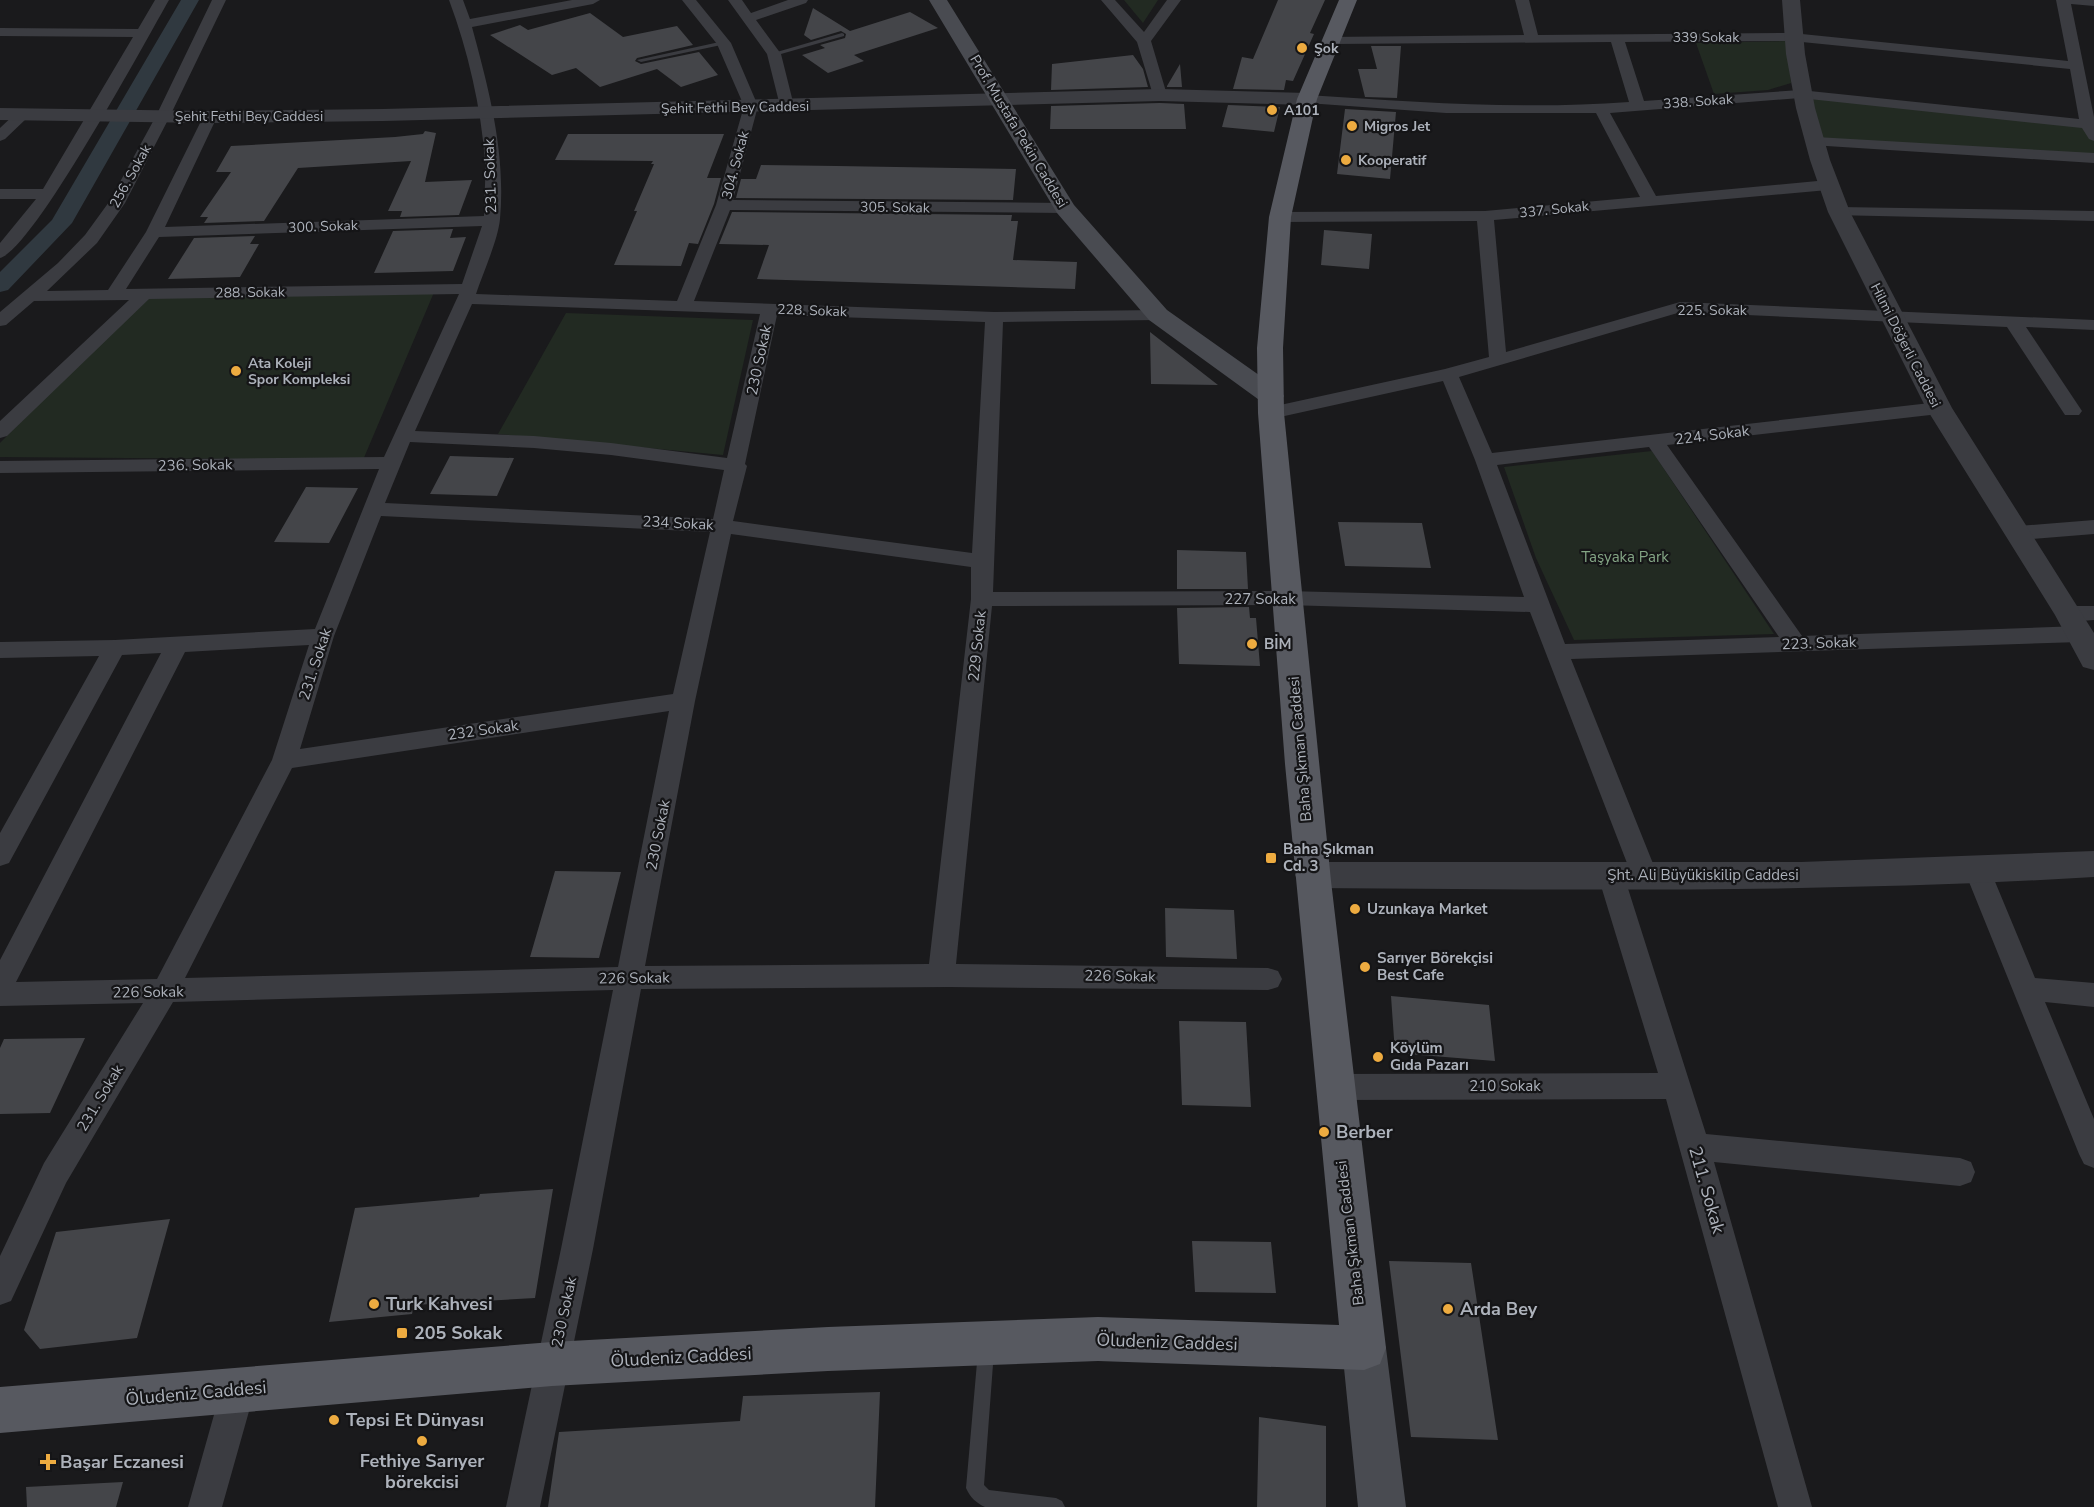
<svg xmlns="http://www.w3.org/2000/svg" width="2094" height="1507" font-family="'Nunito Sans',sans-serif">
<rect width="100%" height="100%" fill="#1a1a1c"/>
<path fill="#222a22" d="M1124,0H1158L1143,23Z
M1787,41L1791,83L1768,90L1714,94L1696,43Z
M1800,94L2088,124L2094,136V158L1816,142Z
M435,290L363,460L0,457V443L143,298Z
M566,313L753,320L723,455L498,434Z
M1652,451L1774,634L1574,640L1536,558L1504,467Z"/>
<g fill="none" stroke-linecap="round" stroke-linejoin="round">
<path fill="#303940" fill-rule="evenodd" d="M181,0H199L72,223L8,290L0,292V272L52,220Z"/>
</g>
<path fill="#444549" d="M1278,0H1325L1310,33L1314,34L1293,81L1286,80L1284,90L1233,89L1242,57L1253,59Z
M813,8L850,31L910,12L938,28L854,55L864,61L828,73L802,55L825,48L820,45L845,38L846,34L841,31L811,40L804,35Z
M590,13L623,37L677,26L693,45L637,58L635,61L641,64L699,52L718,75L681,87L657,69L600,87L576,68L552,75L490,35L520,25L528,30Z
M1371,46H1401L1397,98L1365,97L1358,69H1377Z
M1133,55L1143,69L1148,87L1051,90L1052,64Z
M1180,64L1182,87H1167V86Z
M1160,103L1184,104L1186,129H1050L1051,106Z
M1228,105L1280,107L1274,132L1222,127Z
M1345,109L1396,112L1390,179L1337,174Z
M425,131L436,133L425,182L472,180L459,215L400,217L402,211H388L411,161L298,168L264,221L204,223L208,217H200L231,172H216L231,146L395,137L423,134Z
M568,134H724L707,178H721L714,204L698,244L689,243L681,266L614,265L637,211H634L654,164H651L653,161L555,160Z
M761,165L837,166L1016,169L1013,200L736,198L741,179H756Z
M732,212L1012,215L1011,221H1018L1013,260L1077,262L1075,289L757,279L769,245L719,244Z
M453,229L450,238L466,237L453,271L374,273L393,231Z
M1324,230L1372,234L1369,269L1321,265Z
M255,236L250,244H259L240,277L168,279L194,238Z
M1150,332L1218,385L1151,384Z
M450,456L514,458L497,496L430,494Z
M306,487L358,488L329,543L274,542Z
M1338,522L1422,523L1431,568L1345,566Z
M1177,550L1246,552L1248,589H1177Z
M1249,607L1250,618H1256L1260,666L1179,664L1177,608Z
M555,871L621,872L599,958L530,957Z
M1165,908L1234,910L1237,959L1166,957Z
M1391,996L1489,1005L1495,1061L1395,1053Z
M1179,1021L1246,1022L1251,1107L1182,1105Z
M85,1038L50,1113L0,1114V1048L4,1039Z
M553,1189L535,1298L414,1305L412,1314L329,1322L355,1208L479,1197L480,1194Z
M170,1219L137,1338L40,1349L24,1330L56,1232Z
M1192,1241L1271,1242L1276,1293L1195,1292Z
M1389,1261L1471,1263L1498,1440L1411,1437Z
M880,1392L875,1507H548L559,1432L740,1421L743,1396Z
M1259,1417L1326,1426V1507H1257Z
M123,1482L116,1507H27L26,1487Z"/>
<g fill="none" stroke-linecap="round" stroke-linejoin="round">
<path fill="#3b3c41" fill-rule="evenodd" d="M842,33L844,34V36L774,56L770,54Z
M724,41L726,42V44L641,62L637,60Z
M986,1343L992,1345L994,1351L984,1485L989,1490L1056,1498L1062,1501L1065,1507H985C976,1503 970,1497 966,1488L978,1351L980,1345Z"/>
<path fill="#3b3c41" fill-rule="evenodd" d="M155,0H169C146,40 33,250 0,258V243L36,199H0V189H43L133,37L0,36V28L138,29Z
M212,0H226L170,116L125,203L97,243L47,291L108,290L146,232L203,117L210,113L217,117L165,227L484,216C484,198 486,179 485,161C481,107 468,51 449,0H463L470,19L572,0H600L593,4L472,27C489,90 506,153 500,219C498,240 483,273 476,294L677,301L716,205L744,106L717,44L682,0H696L731,43L758,106L733,200L1065,203L1073,208L1065,213L730,210L694,301L994,312L1158,310L1164,311L1167,315L1164,319L1158,320L1003,322L993,592L1286,591L1524,597L1475,460L1443,381L1271,419L1264,417L1261,413L1264,409L1271,407L1445,369L1489,357L1477,221L1280,222L1272,217L1280,212L1485,211L1640,197L1596,113H1446L1307,103L1300,99L1307,95C1414,102 1522,110 1629,102L1611,42L1333,44L1328,43L1326,40L1328,37L1524,35L1515,0H1529L1538,35L1792,33L2068,61L2056,0H2094V6L2071,4L2094,117V141L2089,139L2082,128L1800,98L1610,113L1656,196L1828,180L1836,185L1828,190L1494,220L1506,352L1680,302L2094,320V330L2026,327L2082,411L2079,415H2065L2007,327L1681,312L1459,377L1492,453L1939,402L1946,404L1949,408L1946,412L1939,414L1667,445L1802,636L2080,626L2088,629L2091,634L2088,639L2080,642L1571,659L1658,876L1654,883L1645,886L1636,883L1632,876L1530,612L1286,605L992,606L956,964L1268,968L1278,971L1282,979L1278,987L1268,990L949,987L641,989L593,1249L540,1507H506L561,1249L613,990L173,1002L66,1183L11,1301L0,1305V1256L44,1163L143,1003L0,1006V960L161,653L122,655L9,863L0,866V833L99,656L0,658V642L115,640L315,629L379,469L0,473V461L384,457L459,294L149,299L7,436L0,438V421L129,300L34,301L6,325L0,326V312L58,263L85,235L109,202L156,116ZM1792,41L2070,69L2079,119L1800,90L1644,101L1625,42ZM482,226L462,284L126,289L159,237ZM472,304L760,314L727,458L611,443L534,436L415,431ZM777,315L985,322L972,553L733,521L747,466L745,464ZM410,442L534,448L611,455L724,470L713,519L385,503ZM1649,447L1779,637L1565,644L1497,465ZM381,516L710,532L673,694L300,749L334,636ZM731,534L971,567V599L929,964L645,966L695,701ZM309,645L272,760L157,979L16,982L185,652ZM669,711L618,967L185,978L292,768Z
M728,0H742L751,13L788,0H808L806,3L756,20L781,54L794,106L792,109H782L780,106L767,54Z
M1101,0H1115L1144,32L1167,0H1181L1151,41L1167,95L1165,98L1160,99L1153,95L1137,42Z
M22,111L27,112L29,115L27,118L5,139L0,141V128L17,112Z
M1816,137L2094,153V163L1811,145L1808,142L1811,139Z
M1839,207L2094,211V221L1833,215L1831,212L1833,209Z
M2094,520V534L2018,540L2011,538L2008,533L2011,528L2018,526Z
M2069,606H2094V620L2069,622L2061,619L2058,614L2061,609Z
M1978,862L1987,865L1991,872L2035,978L2094,983V1007L2045,1002L2094,1119V1168L2084,1164L2079,1154L1965,872L1969,865Z
M1611,866L1620,869L1624,876L1706,1134L1960,1158L1971,1162L1975,1172L1971,1182L1960,1186L1714,1162L1812,1507H1778L1666,1099L1333,1100L1323,1096L1319,1087L1323,1078L1333,1074L1658,1073L1598,876L1602,869Z
M238,1373L250,1378L255,1390L222,1507H188L221,1390L226,1378Z"/>
<path fill="#3b3c41" fill-rule="evenodd" d="M1782,0H1800L1805,54L1815,108L1830,160L1850,212L1952,408L2094,633V670L2083,667L2055,615L1926,408L1828,212L1810,160L1796,108L1786,54Z
M1160,89L1307,93L1314,95L1317,99L1314,103L1307,105L1160,101L383,121L210,123L0,120V108L210,111L383,109Z
M2094,851V877C1833,893 1573,890 1312,888L1300,885L1295,875L1300,865L1312,862H1801Z"/>
<path fill="#494b51" fill-rule="evenodd" d="M929,0H947L1074,205L1167,310L1280,390L1284,396L1280,402L1271,404L1262,402L1149,320L1057,213Z
M1364,1326L1380,1332L1386,1348L1406,1507H1358L1342,1348L1348,1332Z"/>
<path fill="#575960" fill-rule="evenodd" d="M1339,0H1357L1317,99L1291,217L1283,348L1284,413L1331,881L1386,1348L1380,1364L1364,1370L1098,1361L828,1371L552,1386L0,1433V1387L552,1342L828,1327L1098,1317L1339,1325L1285,764L1258,413L1257,348L1269,217L1297,99Z"/>
</g>
<g fill="#edab40" stroke="#151517" stroke-width="2">
<circle cx="1302" cy="48" r="6"/>
<circle cx="1272" cy="110" r="6"/>
<circle cx="1352" cy="126" r="6"/>
<circle cx="1346" cy="160" r="6"/>
<circle cx="236" cy="371" r="6"/>
<circle cx="1252" cy="644" r="6"/>
<rect x="1265" y="852" width="12" height="12" rx="3"/>
<circle cx="1355" cy="909" r="6"/>
<circle cx="1365" cy="967" r="6"/>
<circle cx="1378" cy="1057" r="6"/>
<circle cx="1324" cy="1132" r="6"/>
<circle cx="374" cy="1304" r="6"/>
<circle cx="1448" cy="1309" r="6"/>
<rect x="396" y="1327" width="12" height="12" rx="3"/>
<circle cx="334" cy="1420" r="6"/>
<circle cx="422" cy="1441" r="6"/>
<path d="M45 1453h6v6h6v6h-6v6h-6v-6h-6v-6h6z"/>
</g>
<g text-anchor="middle" stroke-width="4.5" stroke-linejoin="round" paint-order="stroke">
<g font-size="14" fill="#adb2bb" stroke="#151517">
<text x="1706" y="42">339 Sokak</text>
<text transform="translate(1698 101) rotate(-4)" y="5">338. Sokak</text>
<text transform="translate(735 107) rotate(-1)" y="5">Şehit Fethi Bey Caddesi</text>
<text x="249" y="121">Şehit Fethi Bey Caddesi</text>
<text transform="translate(1019 131) rotate(59)" y="5">Prof. Mustafa Pekin Caddesi</text>
<text transform="translate(735 165) rotate(-75)" y="5">304. Sokak</text>
<text transform="translate(130 176) rotate(-61)" y="5">256. Sokak</text>
<text transform="translate(895 207) rotate(1)" y="5">305. Sokak</text>
<text transform="translate(1554 209) rotate(-6)" y="5">337. Sokak</text>
<text transform="translate(323 226) rotate(-2)" y="5">300. Sokak</text>
<text transform="translate(250 292) rotate(-1)" y="5">288. Sokak</text>
<text transform="translate(812 310) rotate(2)" y="5">228. Sokak</text>
<text x="1712" y="315">225. Sokak</text>
<text transform="translate(1906 345) rotate(63)" y="5">Hilmi Döğerli Caddesi</text>
</g>
<g font-size="14" font-weight="bold" fill="#adb2bb" stroke="#151517" text-anchor="start">
<text x="1314" y="53">Şok</text>
<text x="1284" y="115">A101</text>
<text x="1364" y="131">Migros Jet</text>
<text x="1358" y="165">Kooperatif</text>
<text x="248" y="368">Ata Koleji<tspan x="248" dy="16">Spor Kompleksi</tspan></text>
</g>
<g font-size="15" fill="#adb2bb" stroke="#151517">
<text transform="translate(490 176) rotate(-92)" y="5">231. Sokak</text>
<text transform="translate(759 360) rotate(-78)" y="5">230 Sokak</text>
<text transform="translate(1712 435) rotate(-7)" y="5">224. Sokak</text>
<text transform="translate(195 465) rotate(-1)" y="5">236. Sokak</text>
<text transform="translate(678 523) rotate(3)" y="5">234 Sokak</text>
<text x="1260" y="604">227 Sokak</text>
<text transform="translate(1819 643) rotate(-2)" y="5">223. Sokak</text>
<text transform="translate(977 646) rotate(-84)" y="5">229 Sokak</text>
<text transform="translate(315 664) rotate(-72)" y="5">231. Sokak</text>
<text transform="translate(483 730) rotate(-8)" y="5">232 Sokak</text>
<text transform="translate(1300 749) rotate(-95)" y="5">Baha Şıkman Caddesi</text>
<text transform="translate(658 835) rotate(-79)" y="5">230 Sokak</text>
<text x="1703" y="880">Şht. Ali Büyükiskilip Caddesi</text>
<text transform="translate(1120 976) rotate(1)" y="5">226 Sokak</text>
<text transform="translate(634 978) rotate(-1)" y="5">226 Sokak</text>
<text transform="translate(148 992) rotate(-1)" y="5">226 Sokak</text>
<text x="1505" y="1091">210 Sokak</text>
<text transform="translate(100 1098) rotate(-59)" y="5">231. Sokak</text>
<text transform="translate(1350 1233) rotate(-97)" y="5">Baha Şıkman Caddesi</text>
<text transform="translate(564 1312) rotate(-78)" y="5">230 Sokak</text>
</g>
<g font-size="15" fill="#84a585" stroke="#151517">
<text x="1625" y="562">Taşyaka Park</text>
</g>
<g font-size="15" font-weight="bold" fill="#adb2bb" stroke="#151517" text-anchor="start">
<text x="1264" y="649">BİM</text>
<text x="1283" y="854">Baha Şıkman<tspan x="1283" dy="17">Cd. 3</tspan></text>
<text x="1367" y="914">Uzunkaya Market</text>
<text x="1377" y="963">Sarıyer Börekçisi<tspan x="1377" dy="17">Best Cafe</tspan></text>
<text x="1390" y="1053">Köylüm<tspan x="1390" dy="17">Gıda Pazarı</tspan></text>
</g>
<g font-size="18" font-weight="bold" fill="#adb2bb" stroke="#151517" text-anchor="start">
<text x="1336" y="1138">Berber</text>
<text x="386" y="1310">Turk Kahvesi</text>
<text x="1460" y="1315">Arda Bey</text>
<text x="414" y="1339">205 Sokak</text>
<text x="346" y="1426">Tepsi Et Dünyası</text>
<text x="422" y="1467" text-anchor="middle">Fethiye Sarıyer<tspan x="422" dy="21">börekcisi</tspan></text>
<text x="60" y="1468">Başar Eczanesi</text>
</g>
<g font-size="18" fill="#adb2bb" stroke="#151517">
<text transform="translate(1707 1190) rotate(74)" y="6">211. Sokak</text>
<text transform="translate(1167 1342) rotate(2)" y="6">Öludeniz Caddesi</text>
<text transform="translate(681 1357) rotate(-3)" y="6">Öludeniz Caddesi</text>
<text transform="translate(196 1393) rotate(-5)" y="6">Öludeniz Caddesi</text>
</g>
</g>
</svg>
